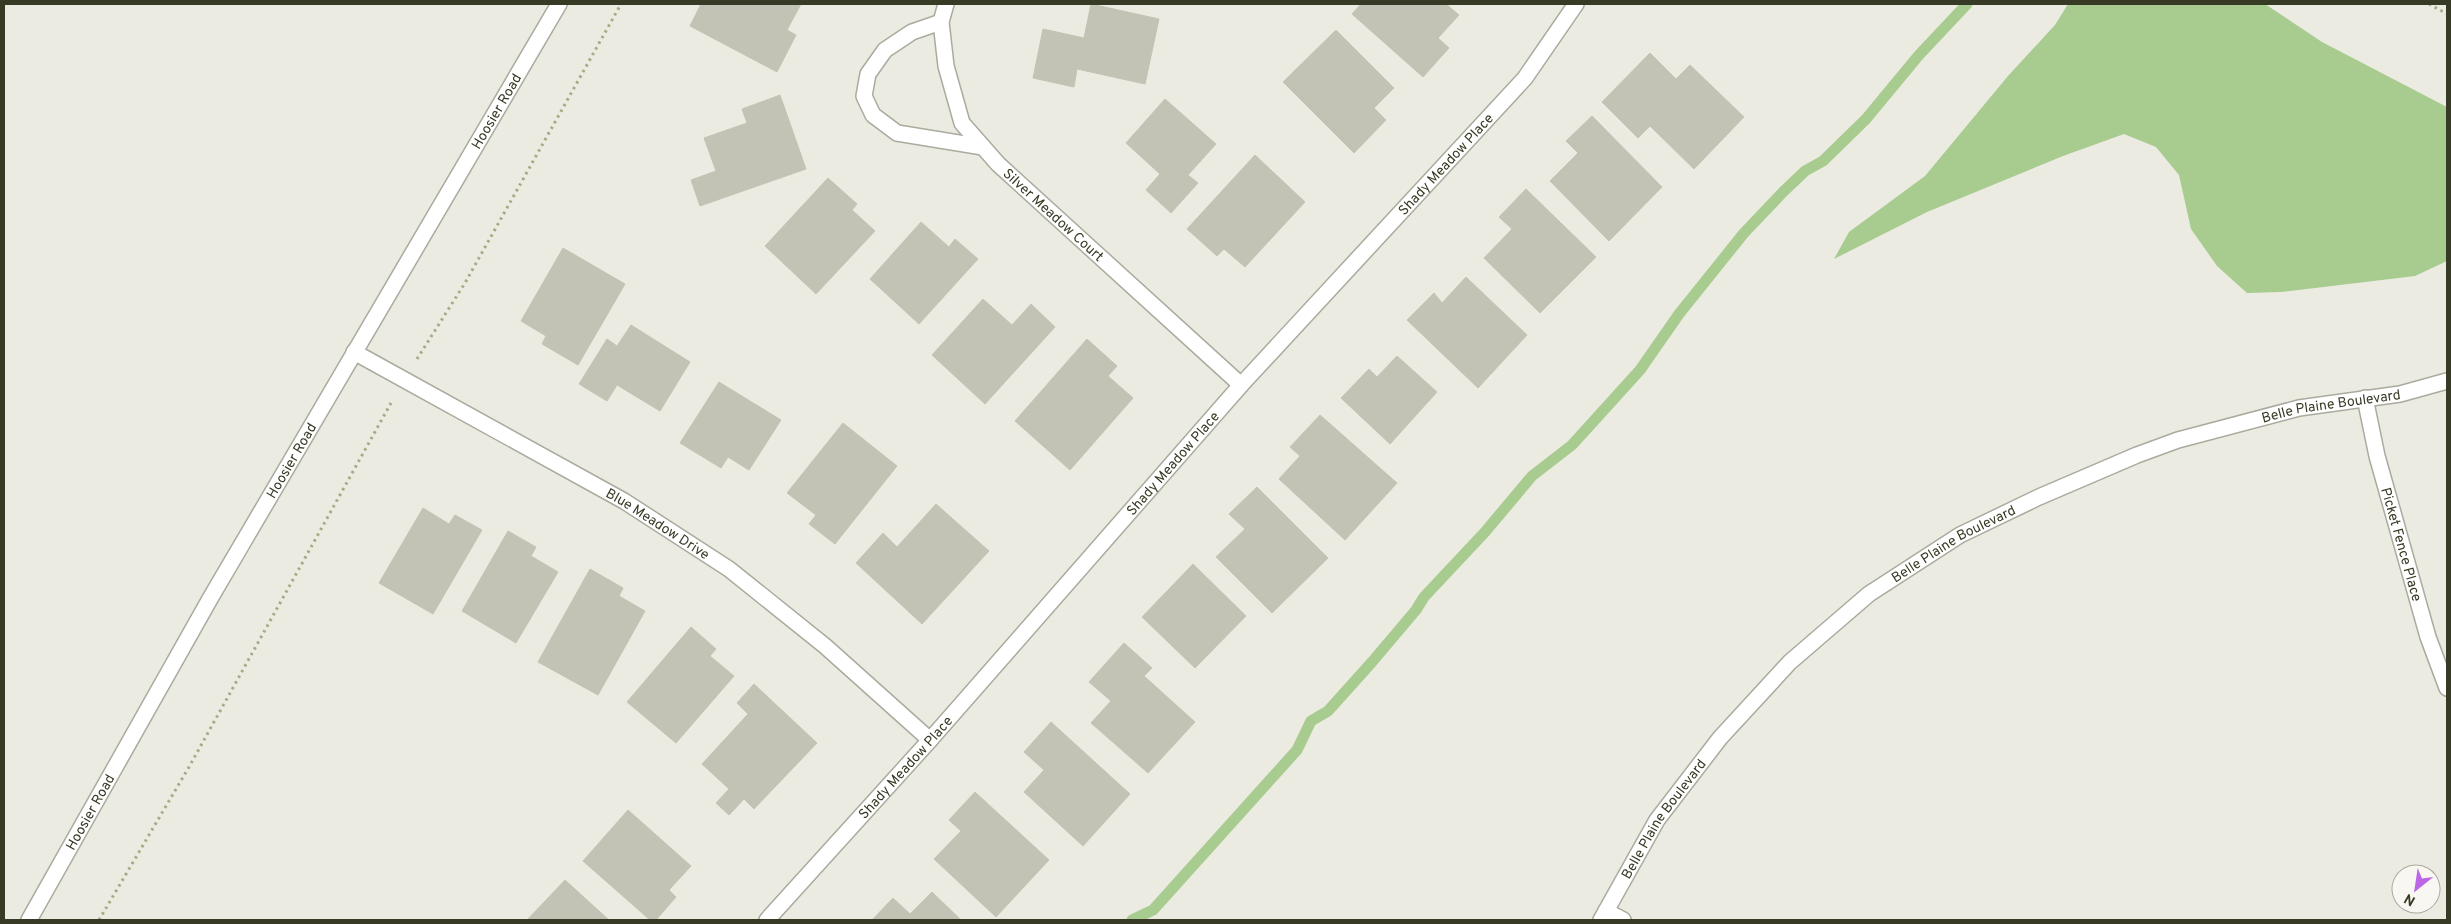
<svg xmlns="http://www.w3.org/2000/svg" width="2451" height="924" font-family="Overpass,sans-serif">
<rect width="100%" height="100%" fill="#ebebe2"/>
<path fill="#a8cb8f" d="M2068,4H2265L2322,42L2447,107V261L2415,276L2281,292L2247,293L2217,266L2191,229L2179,175L2156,147L2124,134L2063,156L1927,212L1834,259L1849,232L1925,176L2008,76L2055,25Z"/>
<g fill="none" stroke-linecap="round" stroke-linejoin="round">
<path stroke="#a8cb8f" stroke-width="11" d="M1132,920L1153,910L1297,750L1311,721L1328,711L1372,662L1416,610L1424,597L1485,532L1532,476L1572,445L1640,370L1679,314L1744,233L1783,192L1805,171L1823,161L1866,119L1919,55L1967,4"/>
</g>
<path fill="#c2c2b5" stroke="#c4c4b5" d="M701,4H801L787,30L796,35L777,72L690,26Z
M1091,4L1159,19L1145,84L1077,69L1074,87L1033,78L1043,29L1084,38Z
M1361,4H1446L1459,15L1438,38L1449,48L1423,77L1352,14Z
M1336,30L1394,88L1374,108L1386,120L1354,153L1283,82Z
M1650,53L1676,79L1690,65L1744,117L1694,169L1650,126L1638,138L1602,102Z
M780,95L806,169L700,206L691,180L716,171L704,138L747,123L742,109Z
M1165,99L1216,144L1188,175L1198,183L1171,213L1146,190L1160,174L1126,143Z
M1592,116L1662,187L1609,241L1550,181L1578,153L1566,141Z
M1255,155L1305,202L1245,267L1224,249L1217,256L1187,229Z
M828,178L857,204L852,210L875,231L816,294L765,246Z
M1526,189L1596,257L1540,313L1484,258L1512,229L1499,217Z
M921,222L949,247L955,239L978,259L919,324L870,279Z
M563,248L625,284L578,365L542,344L546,336L521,321Z
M1466,277L1527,335L1478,388L1407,320L1434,293L1442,303Z
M983,299L1012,325L1031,304L1055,327L985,404L932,355Z
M631,325L690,362L660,411L617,385L607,401L579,384L607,339L617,346Z
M1087,339L1117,366L1108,376L1133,398L1070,470L1015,421Z
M1397,356L1437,392L1390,444L1341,398L1369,369L1377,377Z
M719,382L781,420L749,470L728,457L721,468L680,443Z
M1320,415L1397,483L1345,540L1279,479L1300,456L1290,447Z
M843,423L897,466L835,544L809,524L816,515L787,493Z
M1257,487L1328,558L1272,613L1216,557L1245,529L1229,514Z
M936,504L989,551L922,624L856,563L883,533L897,547Z
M423,508L449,524L455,515L482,530L433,614L379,583Z
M508,531L536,547L531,556L558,572L516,643L462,611Z
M1193,564L1246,616L1195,668L1142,617Z
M590,569L623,588L619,596L645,611L598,695L538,662Z
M691,627L716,649L710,656L734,676L676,743L627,702Z
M1124,643L1152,668L1144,676L1195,722L1148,773L1091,723L1111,701L1089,682Z
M754,684L817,743L754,809L744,799L729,815L716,803L729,789L702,764L748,714L737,703Z
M1051,722L1130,794L1083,846L1024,792L1044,770L1024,752Z
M975,792L1049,860L996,917L934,859L961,831L949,820Z
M628,810L691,866L669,890L676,897L656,920H650L583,861Z
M565,880L609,920H527Z
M932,892L961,920H872L893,898L910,914Z"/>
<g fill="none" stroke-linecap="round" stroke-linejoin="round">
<g stroke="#aaab9e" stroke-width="18">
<g id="minor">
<path id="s1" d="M946,4L941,22L946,66L962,123L998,164L1241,385"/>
<path d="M941,22L912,32L885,50L868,74L864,96L873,115L897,133L983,147"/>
<path id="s2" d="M354,352L624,501L729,569L825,646L930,740"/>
<path id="s3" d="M2365,398L2377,456L2428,637L2447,688"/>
<path d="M1606,911L1623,920"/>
<path id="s4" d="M29,920L211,597L559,4"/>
<path id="s5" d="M767,920L930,740L1241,385L1525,78L1576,4"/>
<path id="s6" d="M1601,920L1657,820L1720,738L1790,662L1869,594L1960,535L2039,497L2137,455L2178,440L2299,408L2400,394L2447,381"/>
</g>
</g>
<path stroke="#a7ab85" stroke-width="3" stroke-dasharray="2.5 4" stroke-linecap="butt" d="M2429,4L2447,14
M417,359L465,283L621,4
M99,920L189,767L391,403"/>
<use href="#minor" stroke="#fff" stroke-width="15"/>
</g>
<g text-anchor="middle" stroke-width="4" stroke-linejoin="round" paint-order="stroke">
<g font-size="14" fill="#373a24" stroke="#f8f7f2">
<text dy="5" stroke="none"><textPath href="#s4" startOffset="934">Hoosier Road</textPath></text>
<text dy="5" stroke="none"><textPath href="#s5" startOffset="1016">Shady Meadow Place</textPath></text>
<text dy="5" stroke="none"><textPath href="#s1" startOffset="252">Silver Meadow Court</textPath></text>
<text dy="5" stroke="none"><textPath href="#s6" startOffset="929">Belle Plaine Boulevard</textPath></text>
<text dy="5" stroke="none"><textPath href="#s4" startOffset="529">Hoosier Road</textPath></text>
<text dy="5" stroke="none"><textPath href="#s5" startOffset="611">Shady Meadow Place</textPath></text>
<text dy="5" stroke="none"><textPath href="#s2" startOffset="349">Blue Meadow Drive</textPath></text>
<text dy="5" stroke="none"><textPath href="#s6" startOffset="524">Belle Plaine Boulevard</textPath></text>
<text dy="5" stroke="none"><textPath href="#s3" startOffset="151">Picket Fence Place</textPath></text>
<text dy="5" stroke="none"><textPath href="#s5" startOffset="206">Shady Meadow Place</textPath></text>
<text dy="5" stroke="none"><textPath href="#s4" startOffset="124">Hoosier Road</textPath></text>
<text dy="5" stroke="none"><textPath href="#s6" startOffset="119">Belle Plaine Boulevard</textPath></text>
</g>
</g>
<rect width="2451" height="924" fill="none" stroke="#373a24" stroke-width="10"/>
<g transform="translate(2416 889) rotate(210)"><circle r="24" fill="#f8f7f2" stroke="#ababa0"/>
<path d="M0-4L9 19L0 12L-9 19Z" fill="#bb66e5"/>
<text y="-8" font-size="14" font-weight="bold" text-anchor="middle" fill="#373a24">N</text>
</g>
</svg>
